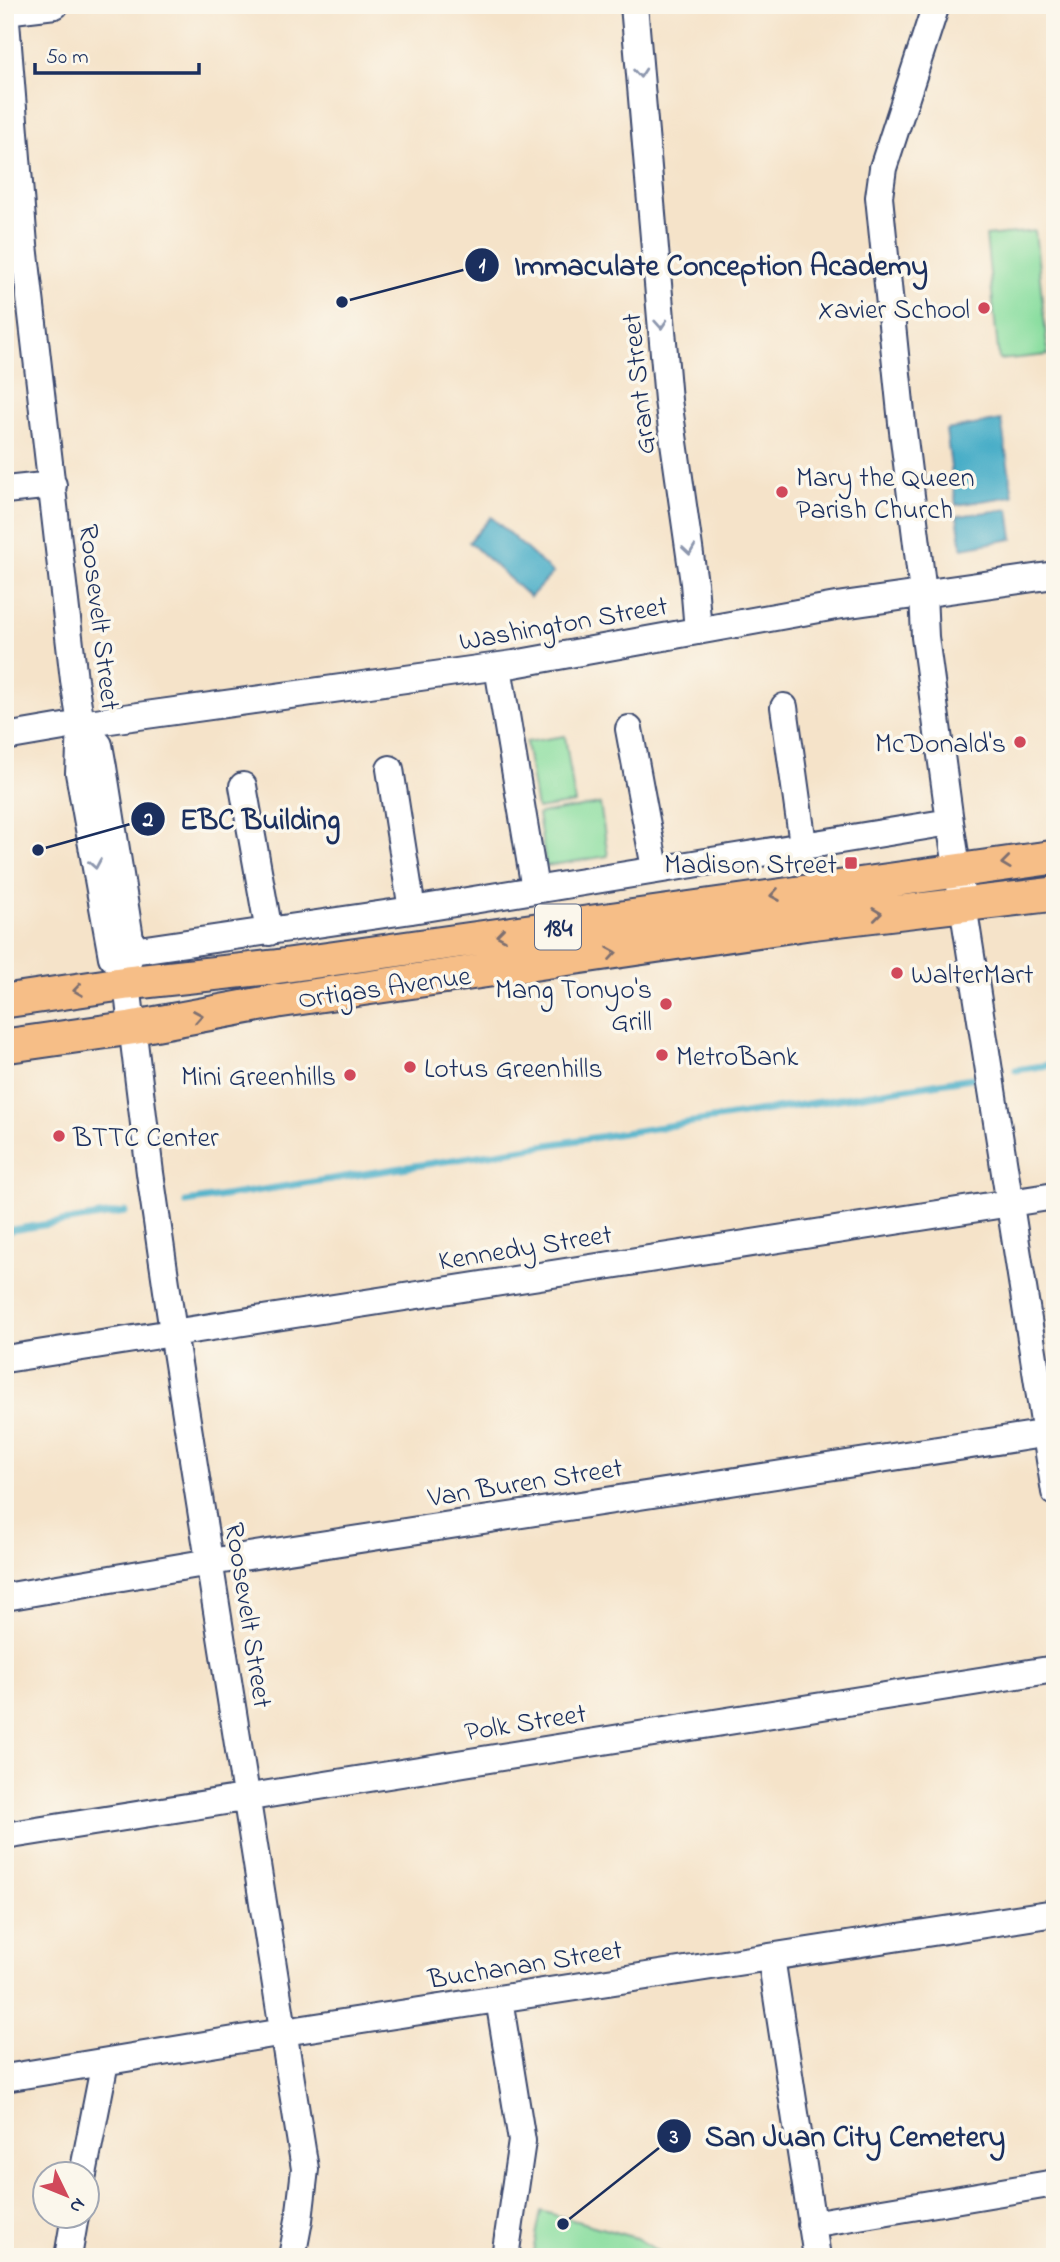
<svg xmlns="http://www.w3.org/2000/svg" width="1060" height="2262" font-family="'Indie Flower',sans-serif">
<rect width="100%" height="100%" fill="#fbf7ec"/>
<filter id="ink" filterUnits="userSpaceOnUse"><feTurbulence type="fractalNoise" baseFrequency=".0143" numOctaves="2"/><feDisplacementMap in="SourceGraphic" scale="14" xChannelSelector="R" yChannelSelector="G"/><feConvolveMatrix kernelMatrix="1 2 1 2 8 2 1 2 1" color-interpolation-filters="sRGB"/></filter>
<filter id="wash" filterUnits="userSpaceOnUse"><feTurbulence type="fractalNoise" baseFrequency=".00686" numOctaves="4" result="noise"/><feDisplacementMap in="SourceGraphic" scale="28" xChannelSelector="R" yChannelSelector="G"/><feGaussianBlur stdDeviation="1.57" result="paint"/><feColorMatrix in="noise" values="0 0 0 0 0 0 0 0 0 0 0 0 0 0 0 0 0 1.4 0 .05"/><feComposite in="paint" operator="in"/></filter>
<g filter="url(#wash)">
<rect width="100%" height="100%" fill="#f5e3c9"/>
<path fill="#8bdea0" stroke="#53867f" stroke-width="2" d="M1035,231L1048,355L999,360L986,236Z
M565,736L575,803L537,809L526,742Z
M600,804L608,856L546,866L538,814Z
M541,2211L636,2238L668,2257H532Z"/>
<path fill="#49aec8" stroke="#326e93" stroke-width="2" d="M1001,420L1013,496L956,505L946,430Z
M1009,509L1013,539L962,548L957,516Z
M491,517L553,573L530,597L469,542Z"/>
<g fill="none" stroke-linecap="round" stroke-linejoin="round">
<path stroke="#49aec8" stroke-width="7" d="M1016,1070L1055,1064
M186,1202L972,1078
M5,1231L125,1212"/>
</g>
</g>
<g filter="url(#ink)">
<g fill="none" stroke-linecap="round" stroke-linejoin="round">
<g stroke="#3c4a6e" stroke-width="30">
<path id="minor" d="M634,5L668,400L694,583L698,631
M936,5L883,168L879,197L902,423L923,593L925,637L950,822L1055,1492
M5,9L24,245L74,680L81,724L99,745L103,767L132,951L125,968L150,1173L173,1332L305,2169L299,2220L292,2257
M5,11L55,5
M5,490L53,485
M498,667L535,889
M784,707L803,844
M81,724L514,664L836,606L1055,575
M629,729L655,868
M5,737L81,724L79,773L112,957L125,968
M390,769L412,910
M243,786L269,932
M132,951L412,910L950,822
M5,1359L1055,1196
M5,1597L210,1562L1055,1432
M5,1836L1055,1669
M771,1957L817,2257
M499,1999L522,2141L505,2257
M5,2078L284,2032L1055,1913
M83,2174L105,2062
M811,2224L1055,2183
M68,2257L75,2216"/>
</g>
<g stroke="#3c4a6e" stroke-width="37">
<path id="major" d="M5,1001L127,983L274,967L1055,857
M5,1046L131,1028L278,1001L809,923L1055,894"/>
</g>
<use href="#minor" stroke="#fff" stroke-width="26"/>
<use href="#major" stroke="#f6be87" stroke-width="33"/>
</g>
<defs><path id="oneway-chevron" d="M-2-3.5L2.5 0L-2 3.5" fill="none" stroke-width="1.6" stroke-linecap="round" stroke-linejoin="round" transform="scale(1.75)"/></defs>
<g stroke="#8d97ae">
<use href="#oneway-chevron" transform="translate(640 73) rotate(85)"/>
<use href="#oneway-chevron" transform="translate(661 324) rotate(86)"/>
<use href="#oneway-chevron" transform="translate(689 550) rotate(82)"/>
<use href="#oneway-chevron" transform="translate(95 864) rotate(80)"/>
</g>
<g stroke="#7e6f70">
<use href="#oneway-chevron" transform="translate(1006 863) rotate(173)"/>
<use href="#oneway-chevron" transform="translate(775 895) rotate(171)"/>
<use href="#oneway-chevron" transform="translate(877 914) rotate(-7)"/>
<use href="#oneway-chevron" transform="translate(501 935) rotate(172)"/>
<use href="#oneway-chevron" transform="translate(612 953) rotate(-9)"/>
<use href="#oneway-chevron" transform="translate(78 990) rotate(172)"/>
<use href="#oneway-chevron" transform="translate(198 1016) rotate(-10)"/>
</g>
</g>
<g fill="#d1495b" stroke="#fbf7ec" stroke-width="2.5">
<circle cx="984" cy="308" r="7"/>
<circle cx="782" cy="492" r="7"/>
<circle cx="1020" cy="742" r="7"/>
<rect x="844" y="856" width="14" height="14" rx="3.5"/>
<circle cx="897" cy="973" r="7"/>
<circle cx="666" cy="1004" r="7"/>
<circle cx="662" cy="1055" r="7"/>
<circle cx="410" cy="1067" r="7"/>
<circle cx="350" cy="1075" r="7"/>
<circle cx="59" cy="1136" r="7"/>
</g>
<g text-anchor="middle" stroke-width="7" stroke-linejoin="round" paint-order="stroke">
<rect fill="#fbf7ec" stroke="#5e6b89" stroke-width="2" x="535" y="904.5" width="46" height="45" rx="5"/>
<g font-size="26" font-weight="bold" fill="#1b2f5e">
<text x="558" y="936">184</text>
</g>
<g font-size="28" fill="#1b2f5e" stroke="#fbf7ec" text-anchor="end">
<text x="970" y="318">Xavier School</text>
<text x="796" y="486" text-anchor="start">Mary the Queen<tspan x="796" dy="32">Parish Church</tspan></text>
<text x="1006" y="752">McDonald's</text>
<text x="837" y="873">Madison Street</text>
<text x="911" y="983" text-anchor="start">WalterMart</text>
<text x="652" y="998">Mang Tonyo's<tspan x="652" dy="32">Grill</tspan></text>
<text x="676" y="1065" text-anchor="start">MetroBank</text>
<text x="424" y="1077" text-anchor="start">Lotus Greenhills</text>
<text x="336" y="1085">Mini Greenhills</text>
<text x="73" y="1146" text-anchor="start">BTTC Center</text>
</g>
<g font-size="28" fill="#1b2f5e" stroke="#fbf7ec">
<text transform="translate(637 384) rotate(-96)" y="10">Grant Street</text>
<text transform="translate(101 617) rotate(83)" y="10">Roosevelt Street</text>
<text transform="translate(563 622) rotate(-10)" y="10">Washington Street</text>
<text transform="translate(384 986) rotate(-8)" y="10">Ortigas Avenue</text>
<text transform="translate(525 1246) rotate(-9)" y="10">Kennedy Street</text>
<text transform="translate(525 1481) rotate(-9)" y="10">Van Buren Street</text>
<text transform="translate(250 1615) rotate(81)" y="10">Roosevelt Street</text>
<text transform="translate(525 1721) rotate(-9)" y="10">Polk Street</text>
<text transform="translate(525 1963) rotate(-9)" y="10">Buchanan Street</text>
</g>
</g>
<path fill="none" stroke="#1b2f5e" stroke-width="2.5" d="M342 302L482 265M38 850L148 819M563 2224L674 2136"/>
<g fill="#1b2f5e" stroke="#fbf7ec" stroke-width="2.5">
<circle cx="342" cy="302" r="7"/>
<circle cx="38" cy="850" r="7"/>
<circle cx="563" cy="2224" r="7"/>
<circle cx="482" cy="265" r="18"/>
<circle cx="148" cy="819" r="18"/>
<circle cx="674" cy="2136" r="18"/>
</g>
<g font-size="21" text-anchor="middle" font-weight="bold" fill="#fff">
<text x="482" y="272">1</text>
<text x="148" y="826">2</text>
<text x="674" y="2143">3</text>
</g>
<g font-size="30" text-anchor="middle" font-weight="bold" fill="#1b2f5e" stroke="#fbf7ec" stroke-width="7" stroke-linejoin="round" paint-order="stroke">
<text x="721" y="275">Immaculate Conception Academy</text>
<text x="260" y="829">EBC Building</text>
<text x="855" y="2146">San Juan City Cemetery</text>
</g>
<rect width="1060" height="2262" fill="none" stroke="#fbf7ec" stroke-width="28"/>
<g transform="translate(66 2195) rotate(133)"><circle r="33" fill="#fbf7ec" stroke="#a1a7b3" stroke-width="2"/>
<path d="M0-5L12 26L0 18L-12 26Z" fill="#d1495b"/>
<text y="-10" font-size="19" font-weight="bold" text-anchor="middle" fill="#1b2f5e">N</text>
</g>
<path d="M35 63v10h164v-10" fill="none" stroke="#1b2f5e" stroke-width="3.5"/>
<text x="46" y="63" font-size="21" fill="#1b2f5e" stroke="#fbf7ec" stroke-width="5" paint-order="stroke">50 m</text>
</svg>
